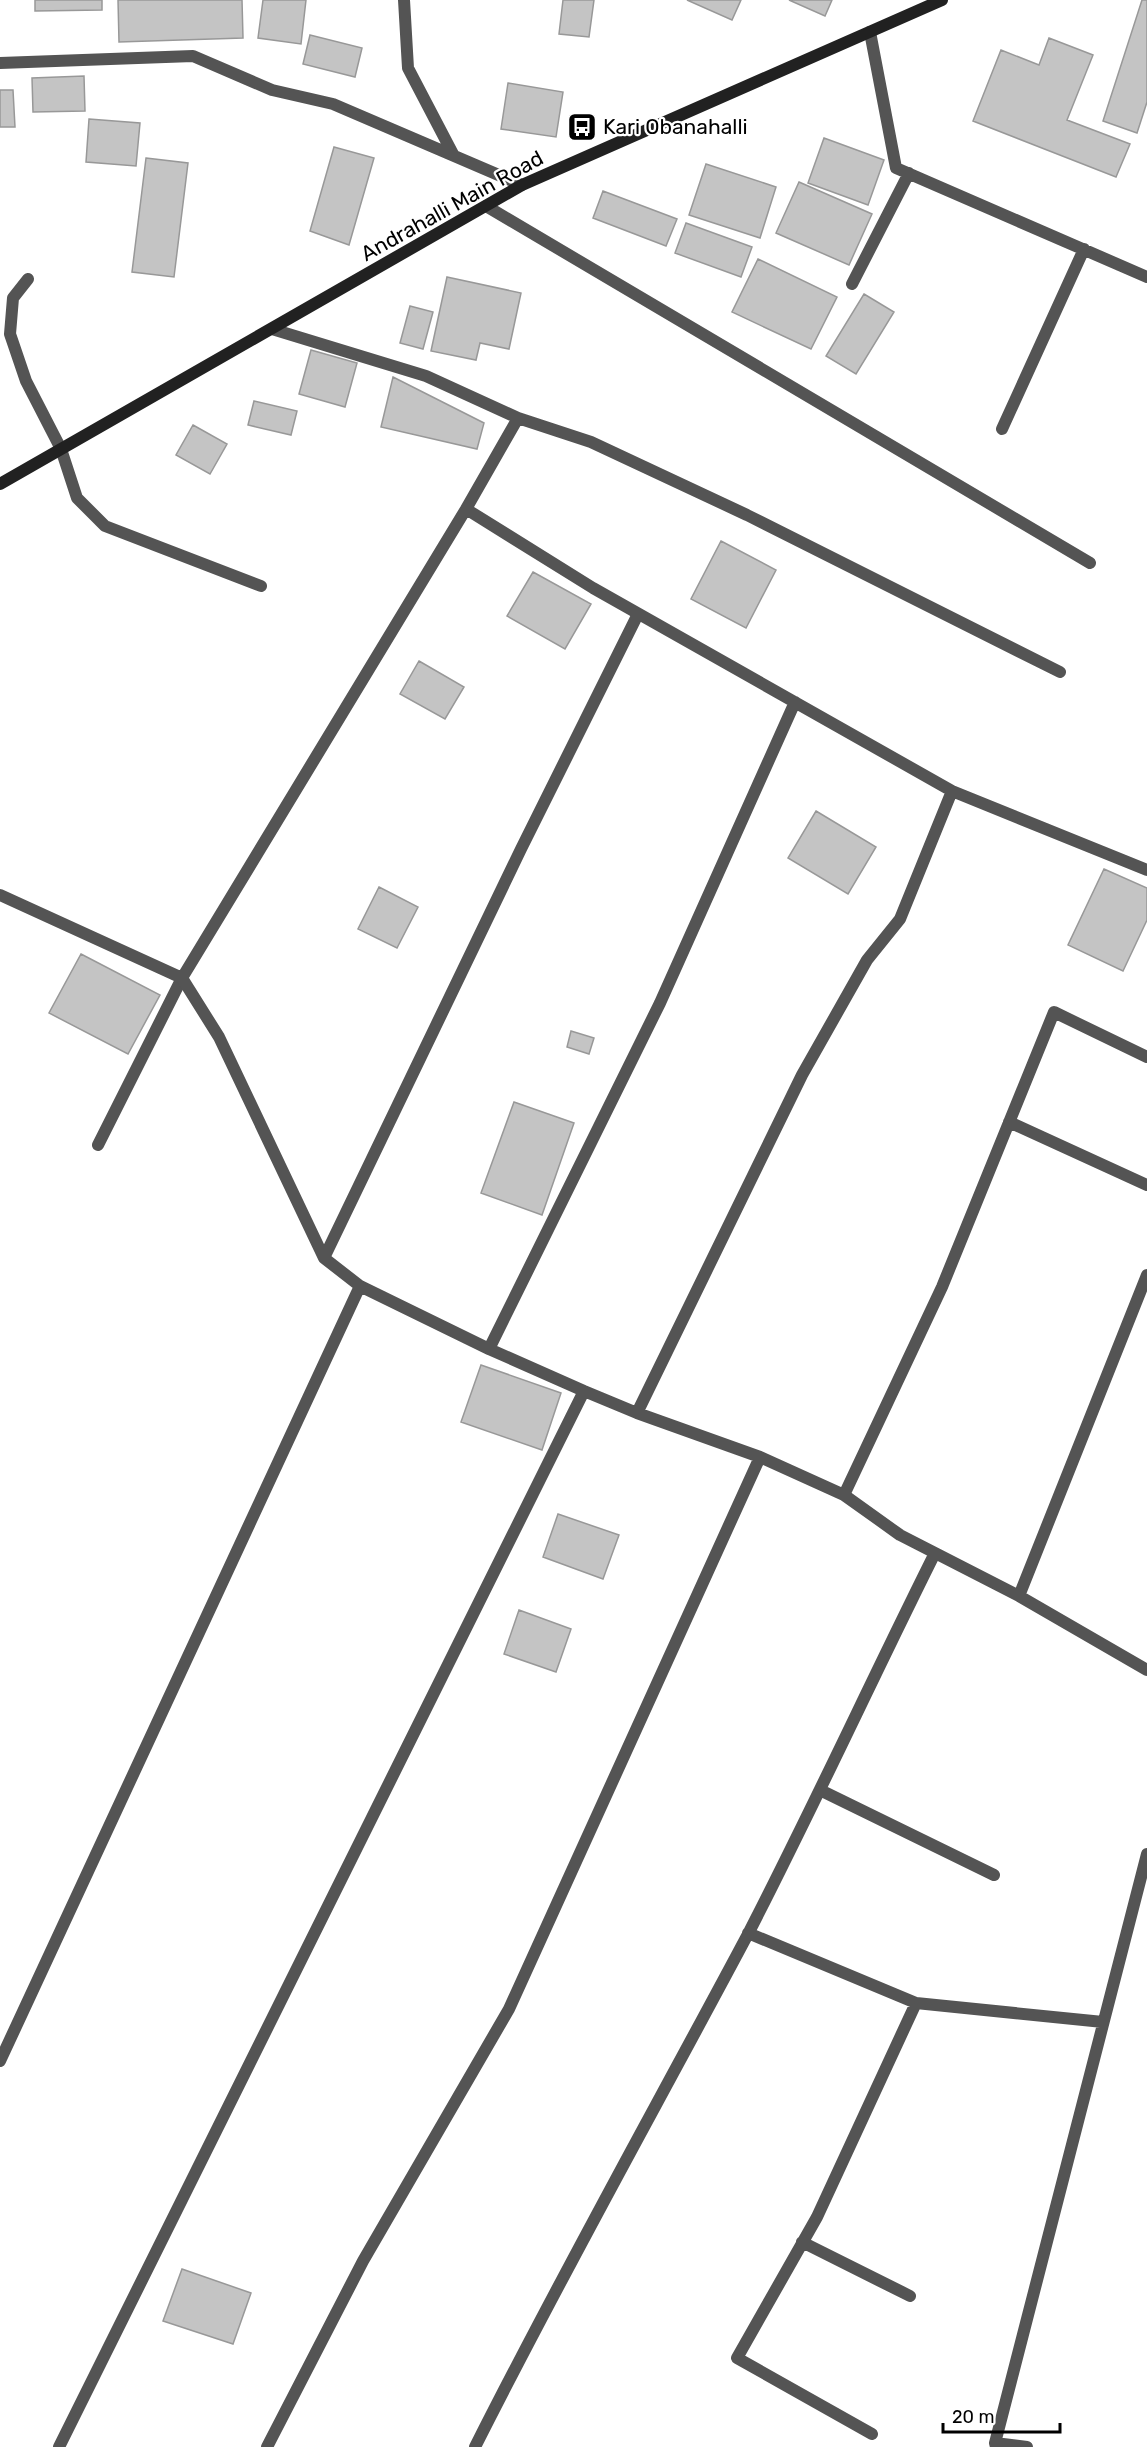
<svg xmlns="http://www.w3.org/2000/svg" width="1147" height="2447" font-family="Rubik,sans-serif">
<rect width="100%" height="100%" fill="#fff"/>
<path fill="#c4c4c4" stroke="#989898" stroke-width="1.5" d="M35,0H102V10L35,11Z
M118,0H242L243,38L119,42Z
M263,0H306L301,44L258,38Z
M563,0H594L589,37L559,34Z
M687,0H741L732,20Z
M789,0H832L825,16Z
M1142,0H1147V102L1137,133L1103,121Z
M310,35L362,48L355,77L303,64Z
M1049,38L1093,55L1067,120L1130,144L1116,177L973,121L1001,50L1039,65Z
M84,76L85,111L33,112L32,78Z
M508,83L563,92L556,137L501,129Z
M0,90H13L15,127H0Z
M89,119L140,123L136,166L86,162Z
M824,138L884,160L868,205L808,183Z
M334,147L374,158L349,245L310,231Z
M146,158L188,163L174,277L132,272Z
M706,164L776,187L760,238L689,215Z
M799,182L872,214L849,265L776,233Z
M603,191L677,219L666,246L593,218Z
M686,223L752,247L741,277L675,253Z
M758,259L837,297L811,349L732,312Z
M447,277L521,293L509,349L480,343L476,360L431,351Z
M864,294L894,312L856,374L826,356Z
M410,306L433,312L423,349L400,343Z
M311,350L357,363L345,407L299,394Z
M393,377L484,423L477,449L381,427Z
M254,401L297,411L291,435L248,425Z
M193,425L227,444L210,474L176,455Z
M721,541L776,570L746,628L691,599Z
M533,572L591,604L565,649L507,616Z
M419,661L464,687L445,719L400,694Z
M816,811L876,847L848,894L788,858Z
M1104,869L1147,888V920L1123,971L1068,945Z
M379,887L418,907L397,948L358,929Z
M81,954L160,995L128,1054L49,1013Z
M571,1031L594,1038L589,1054L567,1047Z
M514,1102L574,1123L542,1215L481,1193Z
M481,1365L561,1393L542,1450L461,1422Z
M558,1514L619,1535L603,1579L543,1557Z
M519,1610L571,1629L556,1672L504,1654Z
M182,2269L251,2293L233,2344L163,2321Z"/>
<g fill="none" stroke-linecap="round" stroke-linejoin="round">
<path stroke="#545454" stroke-width="12" d="M28,279L13,298L10,334L26,381L61,449
M98,1145L182,978"/>
<path stroke="#545454" stroke-width="12" d="M404,0L408,68L453,154
M870,32L896,168L1147,277
M0,63L193,56L272,90L333,104L522,185
M486,206L1090,563
M852,284L909,173
M272,329L426,376L518,418L591,442L747,515L1060,672
M1002,429L1084,249
M61,449L77,498L105,526L261,586
M466,509L593,588L952,791L1147,870
M0,895L182,978L219,1037L324,1258L360,1286L489,1349L584,1391L637,1413L760,1457L844,1495L900,1535L1019,1596L1147,1670
M182,978L466,509L518,418
M1009,1122L1147,1185
M324,1258L521,849L638,614
M489,1349L660,1003L795,702
M637,1413L802,1075L867,960L900,919L952,791
M844,1495L942,1287L1054,1012L1147,1057
M1019,1596L1147,1275
M820,1790L994,1875
M748,1933L916,2003L1103,2022
M0,2061L360,1286
M802,2242L910,2296
M872,2434L737,2358L817,2217L916,2003
M995,2443L1027,2447
M59,2447L584,1391
M267,2447L363,2261L509,2009L760,1457
M475,2447C562,2274 657,2105 748,1934C813,1808 872,1679 935,1553
M996,2447L995,2443L1147,1854"/>
<path stroke="#212121" stroke-width="12" d="M0,484L522,185L942,0"/>
</g>
<defs>
<g id="bus-square" transform="scale(1.5)"><rect x="-9" y="-9" width="18" height="18" rx="4" fill="#000" stroke="#fff"/><path d="M-5-6H5V4H4V6H2V4H-2V6H-4V4H-5ZM-3.5-4V0h7V-4ZM-3.5 1.2v1.5H-2V1.2ZM2 1.2v1.5H3.5V1.2Z" fill="#fff"/></g>
</defs>
<g fill-rule="evenodd">
<use href="#bus-square" x="582" y="127"/>
</g>
<g text-anchor="middle" stroke-width="4.5" stroke-linejoin="round" paint-order="stroke">
<g font-size="21" fill="#000" stroke="#fff" text-anchor="start">
<text x="603" y="134">Kari Obanahalli</text>
</g>
<g font-size="21" fill="#000" stroke="#fff">
<text transform="translate(452 206) rotate(-29)" y="7">Andrahalli Main Road</text>
</g>
</g>
<path d="M943 2423v9h117v-9" fill="none" stroke="#000000" stroke-width="3"/>
<text x="952" y="2423" font-size="18" fill="#000000" stroke="#ffffff" stroke-width="4.5" paint-order="stroke">20 m</text>
</svg>
